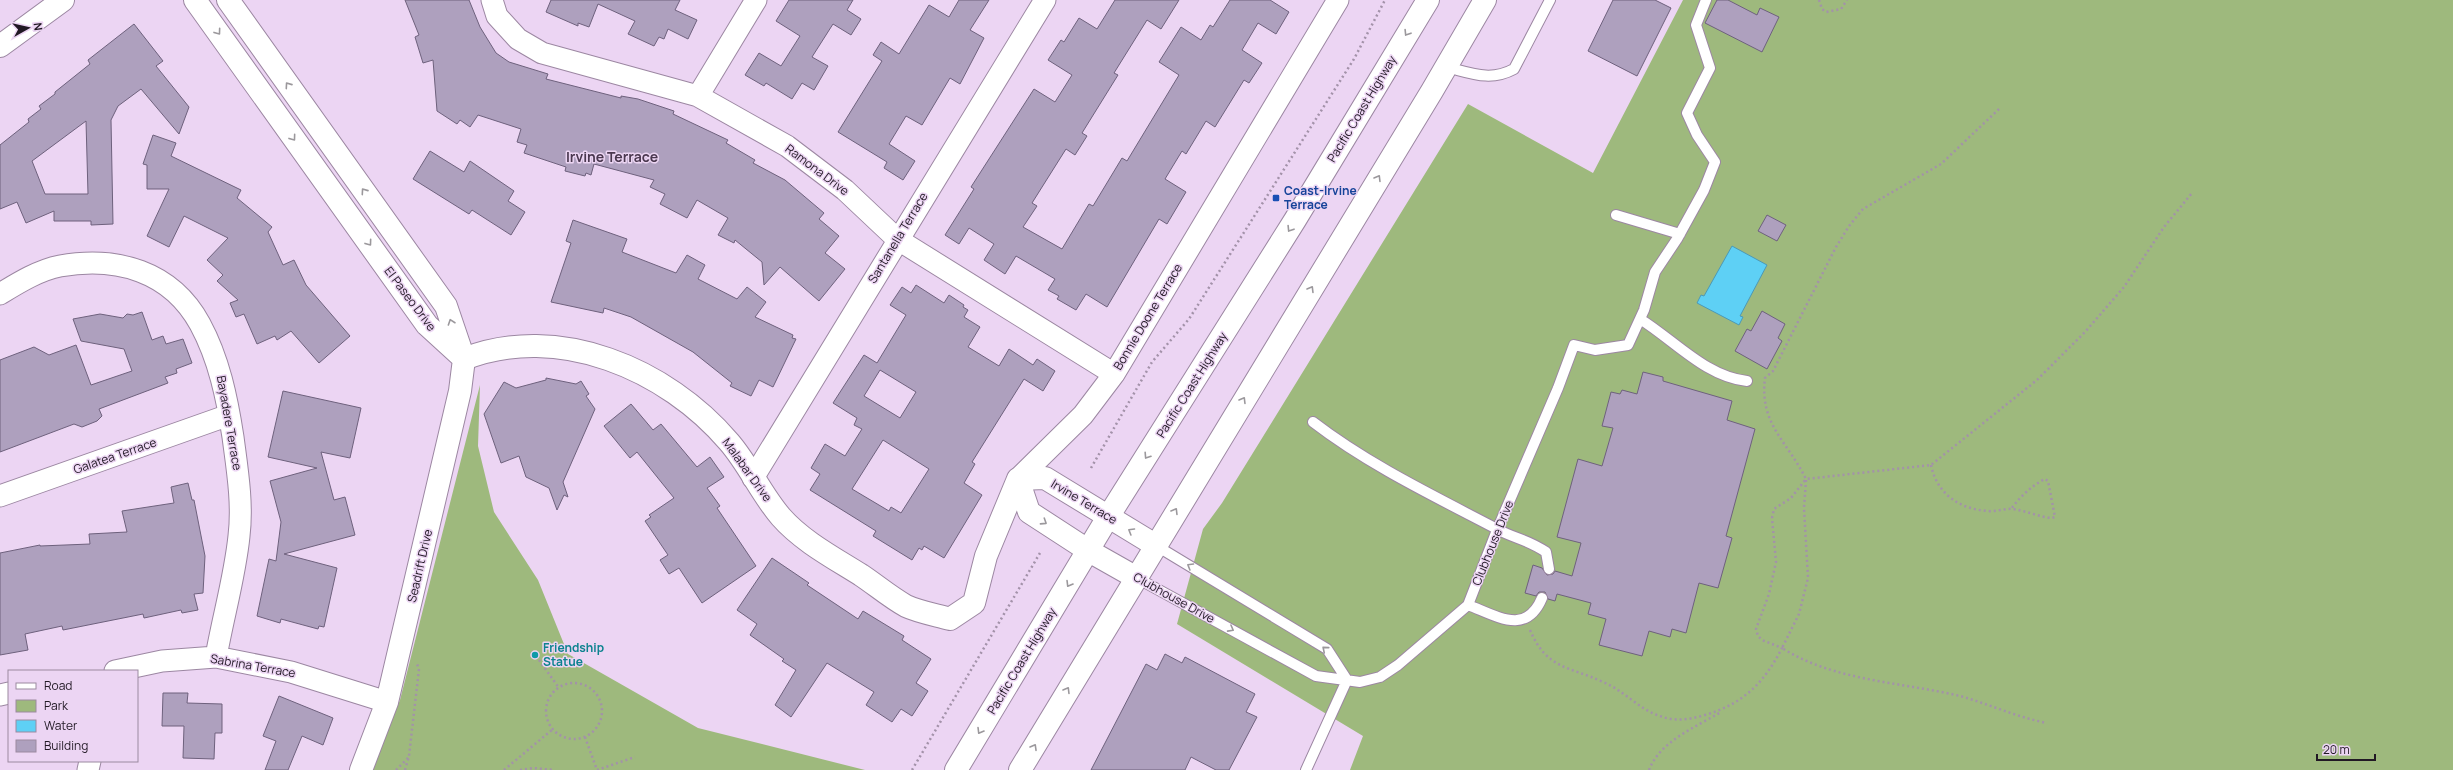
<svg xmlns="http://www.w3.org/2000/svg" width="2453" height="770" font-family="Manrope,sans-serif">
<rect width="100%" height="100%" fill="#ecd5f3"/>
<path fill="#9eb97d" d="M1683,0H2453V770H1350L1363,736L1177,624L1203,529L1222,503L1468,104L1593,173Z
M480,385L478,446L494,512L538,580L568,654L698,728L865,770H372L400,700Z"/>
<path fill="#5ed0f5" stroke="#4c99b6" d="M1732,246L1767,265L1740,316L1743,317L1739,325L1697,303L1701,295L1704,296Z"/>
<path fill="#aea0be" stroke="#6e617d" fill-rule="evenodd" d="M405,0H469L480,27L496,53L509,62L548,74L546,79L621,98V96L638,99L674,111L673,114L728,140L726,143L755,160L753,163L785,180L824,213L819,219L839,236L825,253L845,269L819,301L780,267L764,285L762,262L735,240L734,243L718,235L728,218L697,200L687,218L660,204L665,194L650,187L654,180L594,164L591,175L586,173L585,176L565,171L566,167L524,153L527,145L517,142L521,129L478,115L470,127L460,120L457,124L437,111L433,60L423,63L415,37L419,35Z
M551,0H680L675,10L697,20L688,39L668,29L664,39L659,37L654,46L628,34L635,21L598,4L589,27L578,23V26L546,12Z
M789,0H853L847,10L861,19L851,35L833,24L812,57L828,66L814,90L802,83L792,99L766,83L764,86L745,75L759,53L781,66L800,36L776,21Z
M959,0H989L970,30L984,38L960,84L950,78L922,125L906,116L889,144L915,161L903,180L884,168L887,162L838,132L882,61L873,55L881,42L899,54L929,5L949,17Z
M1115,0H1179L1161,29L1147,20L1114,73L1118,75L1082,133L1087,136L1075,155L1066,149L1032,203L1037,206L1023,227L1062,249L1089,204L1093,206L1122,158L1127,161L1179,75L1159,62L1181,27L1201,40L1210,25L1213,27L1230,0H1270L1289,12L1276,34L1258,23L1242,50L1262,63L1249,83L1244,80L1215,127L1206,121L1186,154L1182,151L1165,179L1186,192L1167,224L1159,219L1107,307L1086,294L1076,310L1057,299L1059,296L1048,290L1055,279L1016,256L1005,274L984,260L994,244L969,228L959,244L945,235L974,189L971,187L1034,89L1055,102L1072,75L1048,60L1061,40L1064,42L1079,18L1097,29Z
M1613,0H1655L1671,8L1637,76L1588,51Z
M1717,0H1728L1757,15L1760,8L1779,17L1762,52L1705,23Z
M134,24L163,61L156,66L189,107L179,134L141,89L118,106L111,120L113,224L91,225V221H54V211L26,223L17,202L0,209V145L29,122L28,119L41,109L39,106L55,94V92L90,64L88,60ZM86,121L88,194H45L32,161Z
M153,135L176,143L171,156L241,190L237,198L272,227L268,232L283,265L294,260L306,285L350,336L319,363L291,331L277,340L275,336L257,344L244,314L236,317L230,303L238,300L217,281L223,275L207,260L228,238L184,216L169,247L147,236L169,189H147V165L143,164Z
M430,151L464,172L470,161L514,191L508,201L525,212L511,235L472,210L469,214L413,179Z
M1767,215L1786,225L1777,241L1758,231Z
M573,220L627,239L622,252L676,273L687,255L705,265L698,279L737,299L747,287L766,302L755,317L793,335L792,338L796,339L773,387L759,380L751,396L730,386L732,383L693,352L631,317L604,308L603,313L551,302L571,243L566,241Z
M916,285L944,303L949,295L964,305L963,307L968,310L964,317L980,327L968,347L999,366L1009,349L1033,365L1037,359L1055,371L1043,391L1024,379L972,462L975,464L964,483L982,495L944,558L924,546L922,550L919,548L912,560L873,536L876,531L810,490L820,474L811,468L825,444L845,456L862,429L854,425L857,418L833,403L864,355L877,363L906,315L890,305L902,287L911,293ZM880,370L916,392L900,418L864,396ZM883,440L929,469L901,513L891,507L889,511L852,489Z
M1762,311L1785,324L1778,338L1782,341L1767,369L1735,351L1747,329L1751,331Z
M142,312L152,340L163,336L166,344L183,339L192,363L176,369L177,373L165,377L168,383L99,409L102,416L97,421L82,427L74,424L0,452V360L34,347L49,355L76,345L91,385L132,371L124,349L81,341L73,319L100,314L123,318L127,314L133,315Z
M1643,372L1663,377V381L1732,401L1727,420L1755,429L1726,536L1732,538L1718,588L1699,583L1686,633L1672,629L1670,637L1649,631L1642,656L1599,645L1606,619L1588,614L1591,603L1557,594L1555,601L1548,599L1545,592H1539L1536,596L1525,593L1533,565L1542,568L1547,575L1553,574L1555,571L1572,576L1581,543L1557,537L1578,459L1602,466L1613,428L1602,426L1611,392L1620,394L1622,390L1637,394Z
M546,378L576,384L581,381L589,394L586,396L595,409L563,482L568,497L564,495L557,510L549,488L526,477L519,456L501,463L484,414L504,382L516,388L546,380Z
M283,391L361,408L350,458L321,452L334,500L345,497L355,535L284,554L337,568L324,627L319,626L318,629L281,619L280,623L257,616L269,559L276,561L281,522L270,481L317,468L268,457Z
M631,404L653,430L661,424L697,467L710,457L724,477L707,488L720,506L717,508L756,566L702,603L679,568L669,574L660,560L668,555L645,521L651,517L649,515L674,498L637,452L630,458L604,426Z
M188,483L192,500H194L205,556L203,593L194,594L198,610L182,613L181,610L144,618L143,614L63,630L62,626L25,634L28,650L0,655V553L40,545V546L90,544L89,534L127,532L122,511L174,503L171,487Z
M772,558L809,583L807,585L858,619L863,611L904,636L902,640L931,659L916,683L928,691L912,716L901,709L892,722L866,705L874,692L827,663L791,717L775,705L796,670L782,661L784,659L750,635L757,624L737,610Z
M1165,654L1182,663L1185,657L1255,694L1246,712L1257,717L1229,770H1216L1191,757L1185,770H1091L1146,664L1157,670Z
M163,693H188L187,703L222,704V733H215L214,759L183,758L184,726H162Z
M279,696L333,718L323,745L302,736L288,770H265L276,741L263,736Z"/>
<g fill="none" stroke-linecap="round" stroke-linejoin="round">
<g stroke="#9c87a2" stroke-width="12">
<path id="service" d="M1446,67C1471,73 1490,82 1514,69L1550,0
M1616,215L1680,234
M1640,319C1674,340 1706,377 1747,381
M1313,422C1369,465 1434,496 1497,529C1515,539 1527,539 1546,552L1549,569
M1155,545L1327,649L1347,680
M1135,577L1316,676L1360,682L1380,677L1398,665L1468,605L1497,530L1558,388L1574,345L1595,350L1628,345L1644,310L1655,272L1677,239L1704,190L1715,162L1697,135L1687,113L1710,68L1696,25L1706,0
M1468,605C1497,616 1526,636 1542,598
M1306,770L1347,680"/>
</g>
<g stroke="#9c87a2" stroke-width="23">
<path id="minor" d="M492,0L497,16L518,39L542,53L698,96L787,146L845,190L897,239L1114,374
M698,96L756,0
M0,294C18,283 39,270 60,266C117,256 171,271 200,324C219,359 227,398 233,437C237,468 243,503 239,536C235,576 223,617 216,657
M753,478L1045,0
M1018,479L1083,415L1114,374L1338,0
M0,496L229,415
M115,671L162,661L216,657L291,672L387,702
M0,695L9,693
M88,770L90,761"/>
</g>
<g stroke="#9c87a2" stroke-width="24">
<path id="tertiary" d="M195,0L427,325L462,357
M228,0L446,306L464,359L460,391L387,702L361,770
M464,359C558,322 667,369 729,442C749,465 761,494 781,517C802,541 834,558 861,575C876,585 890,597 906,606C919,612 936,615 950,619L974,603L986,556L1018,479
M1018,479L1029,512L1089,551L1135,577
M1018,479L1045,478L1155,545"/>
</g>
<g stroke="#9c87a2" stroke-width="24">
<path id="secondary" d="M0,46L63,0"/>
</g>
<g stroke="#9c87a2" stroke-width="24">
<path id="trunk" d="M956,770L1108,517L1295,220L1428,0
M1020,770L1432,91L1485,0"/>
</g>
<path stroke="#a392a9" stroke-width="2.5" stroke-dasharray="2 3" stroke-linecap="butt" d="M1819,0L1822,9L1826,12L1841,9L1847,0
M1999,109L1941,164L1863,209L1849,226L1836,247L1773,371L1765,378C1759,424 1788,442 1806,479L1931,465L2037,380L2085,332L2124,287L2164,227L2192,193
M1931,465C1937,494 1959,509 1988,511C1997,512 2005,508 2013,509C2027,511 2039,517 2052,518L2055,517L2048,481L2045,479C2031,486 2020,497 2011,509
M1091,468L1152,362L1189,319L1354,59L1385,0
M1806,480L1804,508L1808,578L1799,614L1782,648C1834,681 1901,682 1960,696C1989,704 2016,717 2047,723
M1530,630C1547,670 1569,666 1603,682C1623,690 1638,708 1657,715C1674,722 1688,720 1705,715C1743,704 1764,683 1782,648L1762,640L1758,636L1756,629L1769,594L1776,562L1772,518L1774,509L1791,498L1806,479
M539,660L559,688
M546 711a28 28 0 1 1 56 0a28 28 0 1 1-56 0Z
M585,737L597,770
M396,770L409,757
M405,770L409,756L419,669L417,664
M504,770L553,729
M520,770L533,768L554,770
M597,770L635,757
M912,770L1040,553
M1649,770C1660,741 1696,727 1721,712"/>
<use href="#service" stroke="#fff" stroke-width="10"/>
<use href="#minor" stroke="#fff" stroke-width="21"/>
<use href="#tertiary" stroke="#fff" stroke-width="22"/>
<use href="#secondary" stroke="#fff" stroke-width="22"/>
<use href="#trunk" stroke="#fff" stroke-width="22"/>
</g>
<defs><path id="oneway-chevron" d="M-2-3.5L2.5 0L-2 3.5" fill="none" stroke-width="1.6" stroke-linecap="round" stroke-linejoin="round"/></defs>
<g stroke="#9b989c">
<use href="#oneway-chevron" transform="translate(218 32) rotate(54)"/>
<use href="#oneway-chevron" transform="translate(1407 33) rotate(122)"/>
<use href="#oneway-chevron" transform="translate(288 85) rotate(-125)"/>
<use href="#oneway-chevron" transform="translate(293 138) rotate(54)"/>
<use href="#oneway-chevron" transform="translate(1378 178) rotate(-59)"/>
<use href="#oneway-chevron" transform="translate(364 191) rotate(-125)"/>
<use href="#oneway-chevron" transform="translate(1290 229) rotate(122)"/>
<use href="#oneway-chevron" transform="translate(369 243) rotate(54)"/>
<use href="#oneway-chevron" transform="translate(1311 289) rotate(-59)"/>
<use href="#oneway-chevron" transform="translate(451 322) rotate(-109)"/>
<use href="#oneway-chevron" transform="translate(1243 400) rotate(-59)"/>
<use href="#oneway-chevron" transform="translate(1147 456) rotate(123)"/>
<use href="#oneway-chevron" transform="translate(1175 511) rotate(-59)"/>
<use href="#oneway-chevron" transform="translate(1044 522) rotate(33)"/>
<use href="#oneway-chevron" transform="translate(1131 531) rotate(-149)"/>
<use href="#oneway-chevron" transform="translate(1190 566) rotate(-149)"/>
<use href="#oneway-chevron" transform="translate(1069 584) rotate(121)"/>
<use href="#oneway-chevron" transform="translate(1231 629) rotate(29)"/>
<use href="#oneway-chevron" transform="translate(1325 649) rotate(-140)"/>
<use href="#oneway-chevron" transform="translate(1067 690) rotate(-59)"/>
<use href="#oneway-chevron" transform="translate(980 731) rotate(121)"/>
<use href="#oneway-chevron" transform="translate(1034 747) rotate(-60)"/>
</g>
<rect fill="#1a4fb4" stroke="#ecd5f3" stroke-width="1.5" x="1272" y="194" width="8" height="8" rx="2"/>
<circle fill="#0f9aa8" stroke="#ecd5f3" stroke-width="1.5" cx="535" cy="655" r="4"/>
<g text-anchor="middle" stroke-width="3" stroke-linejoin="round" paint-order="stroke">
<g font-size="12" fill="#211924" stroke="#ecd5f3">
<text transform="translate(1362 109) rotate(-59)" y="4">Pacific Coast Highway</text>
<text transform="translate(817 170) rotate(37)" y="4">Ramona Drive</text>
<text transform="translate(898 238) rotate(-59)" y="4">Santanella Terrace</text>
<text transform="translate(410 299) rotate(53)" y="4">El Paseo Drive</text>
<text transform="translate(1148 317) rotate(-59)" y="4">Bonnie Doone Terrace</text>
<text transform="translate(1192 385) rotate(-58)" y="4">Pacific Coast Highway</text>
<text transform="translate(229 423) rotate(80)" y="4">Bayadere Terrace</text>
<text transform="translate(115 456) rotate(-19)" y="4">Galatea Terrace</text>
<text transform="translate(747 470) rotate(54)" y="4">Malabar Drive</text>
<text transform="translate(1084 502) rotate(31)" y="4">Irvine Terrace</text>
<text transform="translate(1493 543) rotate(-68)" y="4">Clubhouse Drive</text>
<text transform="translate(420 566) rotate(-77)" y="4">Seadrift Drive</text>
<text transform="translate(1174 598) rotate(29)" y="4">Clubhouse Drive</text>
<text transform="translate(1022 661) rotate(-59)" y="4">Pacific Coast Highway</text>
<text transform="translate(253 666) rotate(10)" y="4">Sabrina Terrace</text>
</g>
<g font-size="12" font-weight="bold" fill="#164399" stroke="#ecd5f3" text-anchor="start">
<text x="1284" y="195">Coast-Irvine<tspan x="1284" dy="14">Terrace</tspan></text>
</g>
<g font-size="12" font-weight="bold" fill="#0d838f" stroke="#ecd5f3" text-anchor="start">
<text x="543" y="652">Friendship<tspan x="543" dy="14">Statue</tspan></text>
</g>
<g font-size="14" font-weight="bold" fill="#4a384f" stroke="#ecd5f3">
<text x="612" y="162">Irvine Terrace</text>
</g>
</g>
<rect x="8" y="670" width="130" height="92" fill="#ecd5f3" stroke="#9b8aa0"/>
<rect x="16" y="683" width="20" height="6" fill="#ffffff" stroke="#9b8aa0"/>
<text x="44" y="690" font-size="12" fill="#211924">Road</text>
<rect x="16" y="700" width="20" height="12" fill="#9eb97d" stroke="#9b8aa0"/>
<text x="44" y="710" font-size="12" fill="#211924">Park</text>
<rect x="16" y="720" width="20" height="12" fill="#5ed0f5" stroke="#9b8aa0"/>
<text x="44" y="730" font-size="12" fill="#211924">Water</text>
<rect x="16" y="740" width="20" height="12" fill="#aea0be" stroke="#9b8aa0"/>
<text x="44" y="750" font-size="12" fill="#211924">Building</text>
<g transform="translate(28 28) rotate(82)" stroke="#ecd5f3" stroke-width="3" paint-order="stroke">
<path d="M0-3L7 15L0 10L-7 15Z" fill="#211924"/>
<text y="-6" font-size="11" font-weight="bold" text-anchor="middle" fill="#211924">N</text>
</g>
<path d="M2317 754v6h58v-6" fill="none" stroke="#211924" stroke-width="2"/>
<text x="2323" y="754" font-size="12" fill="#211924" stroke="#ecd5f3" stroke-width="3" paint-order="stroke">20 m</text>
</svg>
